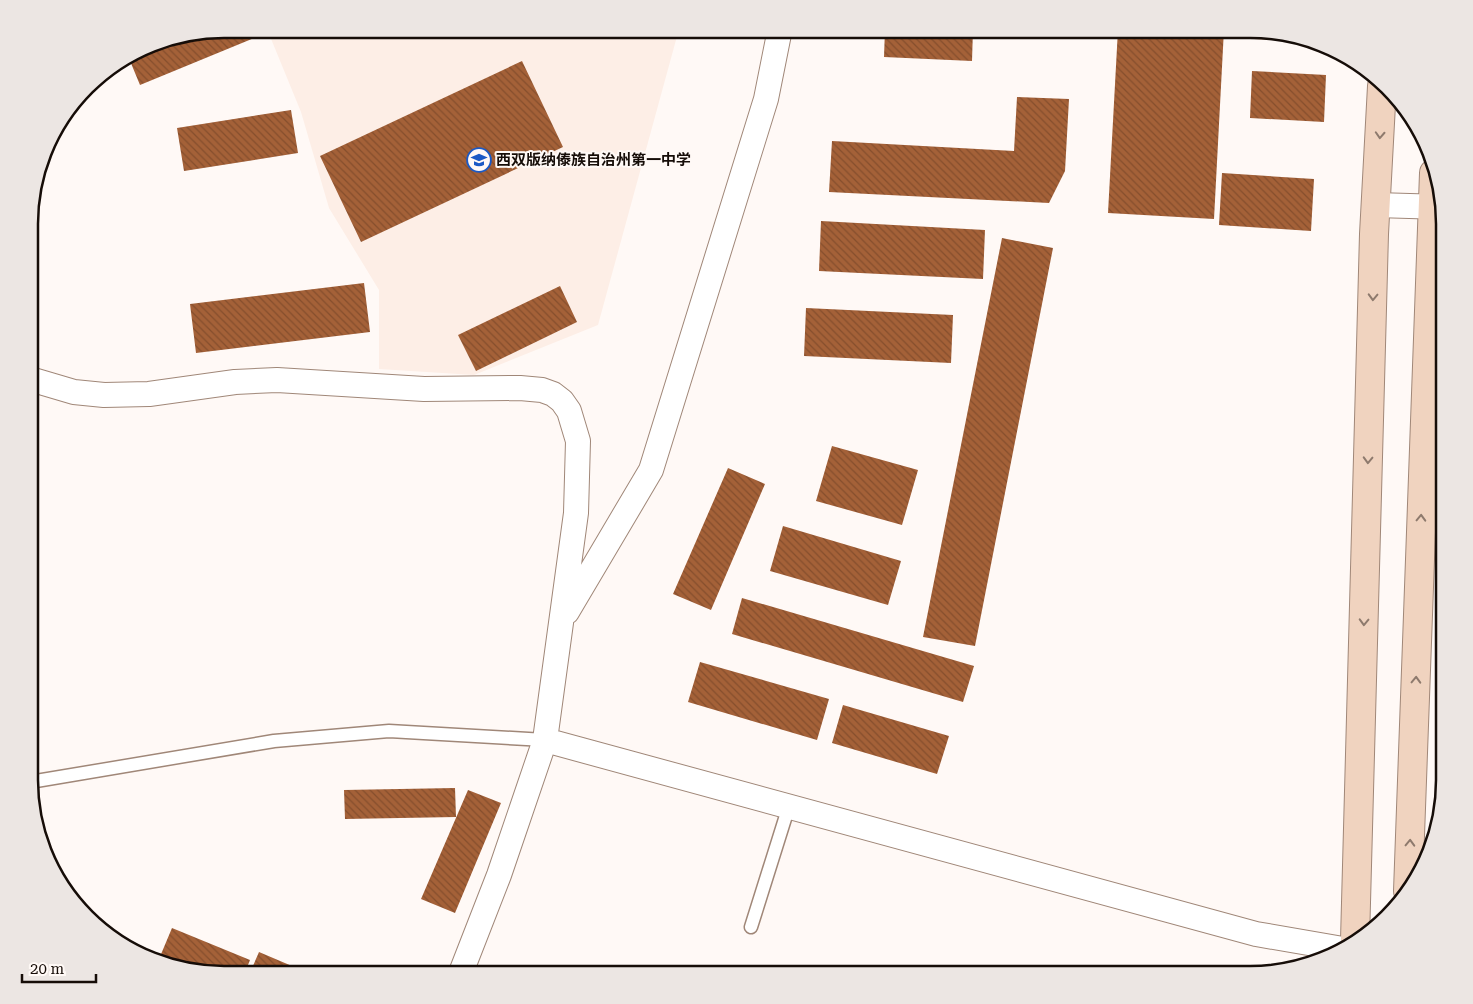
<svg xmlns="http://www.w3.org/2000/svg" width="1473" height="1004" font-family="'Roboto Serif','Noto Sans SC',serif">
<defs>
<pattern id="building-back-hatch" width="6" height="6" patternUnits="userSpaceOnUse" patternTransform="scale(1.25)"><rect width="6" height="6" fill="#a46138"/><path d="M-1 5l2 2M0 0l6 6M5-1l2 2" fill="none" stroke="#854e2d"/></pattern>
</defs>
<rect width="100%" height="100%" fill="#fff9f6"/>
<path fill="#fdeee6" d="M267,29H679L598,325L474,375L379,369V290L329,208L301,112Z"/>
<path fill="url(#building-back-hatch)" d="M223,29H255L259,36L140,85L128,56L149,43Z
M885,29H973L972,61L884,57Z
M1118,29H1224L1214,219L1108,213Z
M1255,29L1313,39L1318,42L1254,39Z
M522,61L563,147L361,242L320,156Z
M1252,71L1326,75L1324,122L1250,118Z
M1017,97L1069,99L1065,171L1049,203L829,192L832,141L1014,151Z
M291,110L298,153L184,171L177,128Z
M1222,173L1314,179L1311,231L1219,225Z
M821,221L985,230L983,279L819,271Z
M1002,238L1053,248L975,646L923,637Z
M364,283L370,332L196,353L190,304Z
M560,286L577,322L476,371L458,335Z
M806,308L953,315L951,363L804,356Z
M832,446L918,470L902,525L816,501Z
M728,468L765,484L711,610L673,594Z
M783,526L901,561L888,605L770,571Z
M742,598L974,666L963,702L732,634Z
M700,662L829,699L817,740L688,702Z
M843,705L949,736L937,774L832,743Z
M455,788L456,817L345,819L344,790Z
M468,790L501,803L455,913L421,899Z
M172,928L250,960L244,975H211L184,970L159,959Z
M259,952L306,972L305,975H249Z"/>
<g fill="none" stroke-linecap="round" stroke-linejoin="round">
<g stroke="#a08778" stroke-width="15">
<path id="service" d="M30,782L274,741L389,731L545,740
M751,927L789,806"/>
</g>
<g stroke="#a08778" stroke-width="26">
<path id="minor" d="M1376,205L1443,207
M30,379L74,392L104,395L149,394L235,382L277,380L424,389L520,388L542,390L553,394L562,401L569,411L578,441L576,513L545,740L499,875L460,975
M567,612L651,470L766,99L780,29
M545,740L1256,934L1343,949"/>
</g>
<g stroke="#a08778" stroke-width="30">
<path id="secondary" d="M1408,891L1434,173
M1355,940L1374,234L1382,86"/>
</g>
<use href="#service" stroke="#fff" stroke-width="12"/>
<use href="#minor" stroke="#fff" stroke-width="24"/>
<use href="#secondary" stroke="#f0d3bf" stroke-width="28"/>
</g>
<defs><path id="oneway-chevron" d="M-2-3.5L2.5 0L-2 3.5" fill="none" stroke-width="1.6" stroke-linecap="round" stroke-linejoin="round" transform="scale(1.25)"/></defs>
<g stroke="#8e7a6d">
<use href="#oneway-chevron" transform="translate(1380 135) rotate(93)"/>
<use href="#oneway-chevron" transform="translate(1373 297) rotate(92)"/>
<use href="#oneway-chevron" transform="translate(1368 460) rotate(92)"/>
<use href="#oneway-chevron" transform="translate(1421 518) rotate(-88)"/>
<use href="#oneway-chevron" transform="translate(1364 622) rotate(92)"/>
<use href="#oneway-chevron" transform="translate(1416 680) rotate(-88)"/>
<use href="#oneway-chevron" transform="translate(1410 843) rotate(-88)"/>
</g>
<defs>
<g id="school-ring" transform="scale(1.25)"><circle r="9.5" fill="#fff9f6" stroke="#1b59c5" stroke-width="1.5"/><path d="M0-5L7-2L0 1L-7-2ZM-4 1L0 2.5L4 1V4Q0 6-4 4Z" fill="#1b59c5"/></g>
</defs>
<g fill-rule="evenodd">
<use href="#school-ring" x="479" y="160"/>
</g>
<g text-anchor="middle" stroke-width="4" stroke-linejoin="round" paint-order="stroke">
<g font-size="15" font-weight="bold" fill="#160d08" stroke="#fff9f6" text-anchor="start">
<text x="496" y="165">西双版纳傣族自治州第一中学</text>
</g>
</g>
<path d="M0 0H1473V1004H0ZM224 38H1250A186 186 0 0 1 1436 224V780A186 186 0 0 1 1250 966H224A186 186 0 0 1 38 780V224A186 186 0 0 1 224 38Z" fill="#ece6e3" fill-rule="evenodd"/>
<path fill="none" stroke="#160d08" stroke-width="2.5" d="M224 38H1250A186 186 0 0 1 1436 224V780A186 186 0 0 1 1250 966H224A186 186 0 0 1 38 780V224A186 186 0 0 1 224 38Z"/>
<path d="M22 974v8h74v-8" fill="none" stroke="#160d08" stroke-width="2.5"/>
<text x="30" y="974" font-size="15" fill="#160d08" stroke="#fff9f6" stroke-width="4" paint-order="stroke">20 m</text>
</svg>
